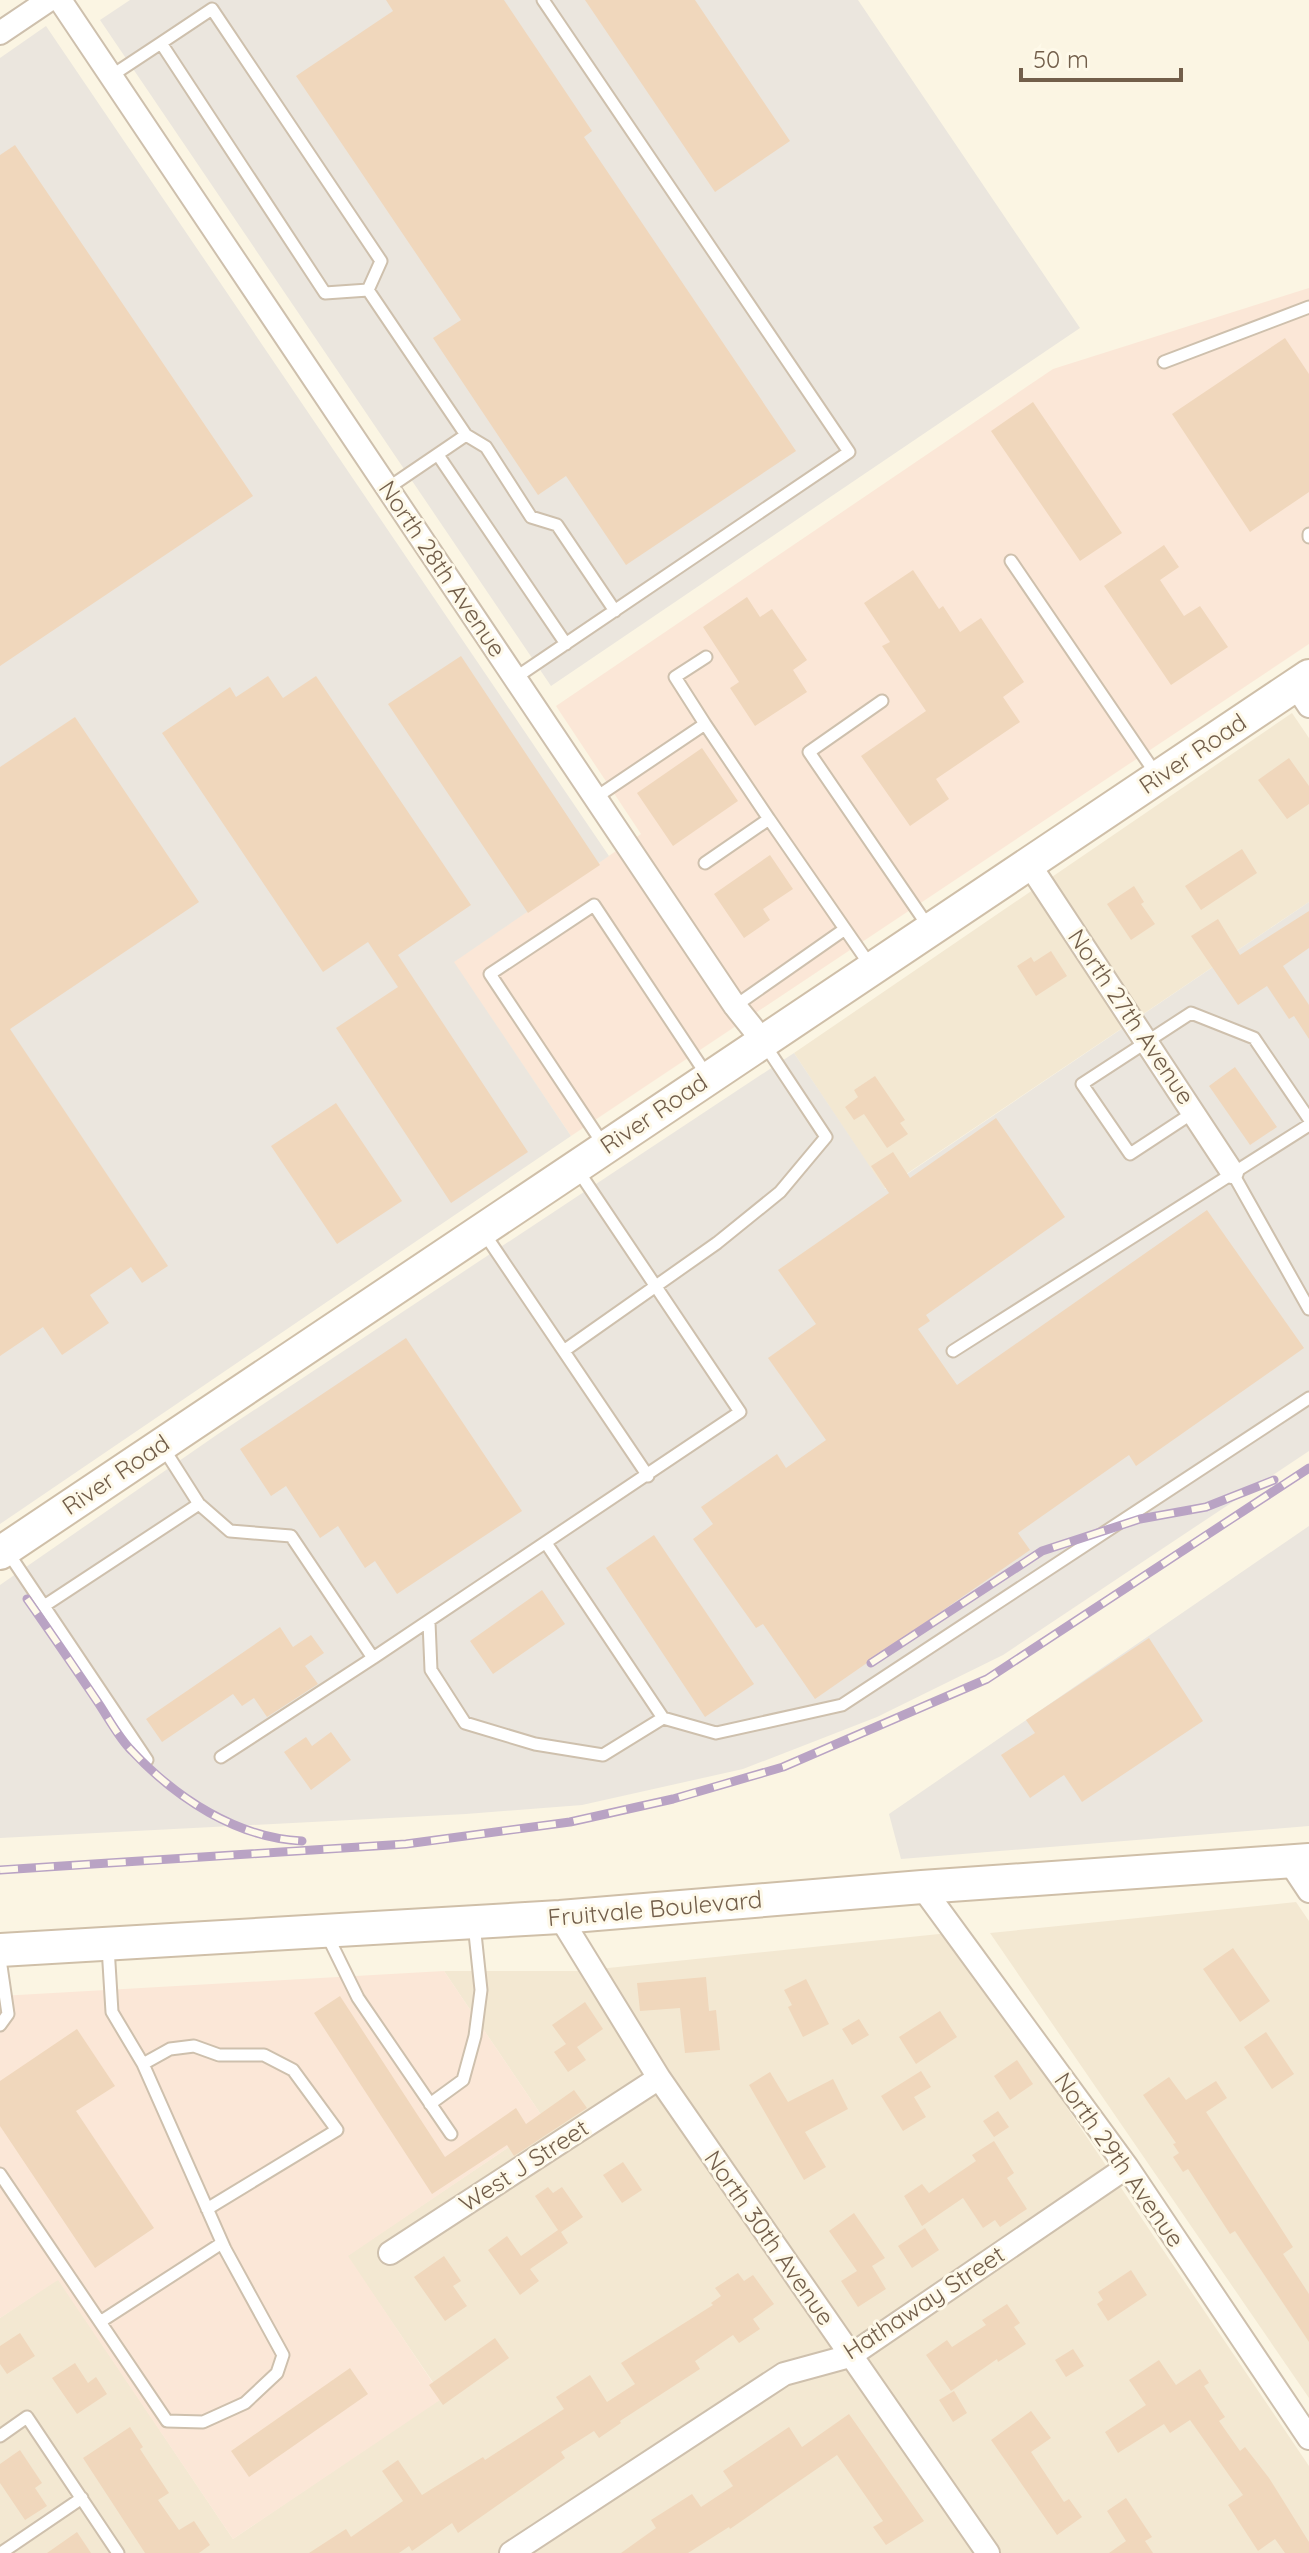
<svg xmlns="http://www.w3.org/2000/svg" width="1309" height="2553" font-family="Quicksand,sans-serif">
<rect width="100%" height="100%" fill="#fbf5e3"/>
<path fill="#f3e8d2" d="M1292,713L1309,738V902L884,1189L794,1053Z
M1296,1902L1309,1921V2398L990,1933Z
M949,1933L1309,2466V2553H0V2318L58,2279L233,2539L443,2397L347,2256L546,2122L444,1971H579Z"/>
<path fill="#fbe7d7" d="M1309,288V644L571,1136L453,962L641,834L556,706L1053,369Z
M444,1971L546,2122L348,2256L443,2398L233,2539L58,2280L0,2318V1996Z"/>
<path fill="#ebe6de" d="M130,0H858L1080,328L551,686L100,20Z
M46,26L609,856L454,962L571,1136L0,1524V58Z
M1309,902V1451L1003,1655L877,1717L743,1769L582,1805L466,1814L0,1838V1585L218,1434L794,1053L885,1189Z
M1309,1526V1826L901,1859L889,1814Z"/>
<path fill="#f0d7bc" d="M386,0H504L592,131L584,137L796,451L626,565L566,476L538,495L433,338L461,320L296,76L393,11Z
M585,0H695L790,141L715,192Z
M15,145L253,496L0,666V155Z
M1285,338L1309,374V492L1250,532L1172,414Z
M1033,402L1122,533L1080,561L991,431Z
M1164,545L1179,567L1160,580L1184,616L1200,606L1228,647L1171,685L1104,586Z
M913,570L939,609L943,606L960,632L981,618L1024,682L1003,697L1020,722L936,779L949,799L910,826L861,756L926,711L882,646L890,642L864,603Z
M747,597L760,617L772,609L807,660L793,670L807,692L755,726L730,688L739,682L703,627Z
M461,656L600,865L528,913L388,704Z
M268,676L283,698L316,676L471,905L398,955L528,1152L451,1203L336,1028L398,987L368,942L323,972L162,733L230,687L236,697Z
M75,717L199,902L10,1029L168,1266L142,1283L131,1267L90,1295L109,1323L62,1355L43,1327L0,1356V767Z
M702,748L738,801L673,846L637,793Z
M1289,758L1309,786V804L1287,819L1258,780Z
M1242,849L1257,873L1201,910L1185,886Z
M770,855L793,889L763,909L770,920L744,938L714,894Z
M1134,886L1144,902L1141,904L1155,924L1131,940L1107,904Z
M1309,911V948L1283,966L1309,1005V1039L1294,1016L1289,1019L1267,986L1238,1005L1191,936L1218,919L1240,955Z
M1051,951L1067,976L1036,996L1017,966L1031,957L1034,962Z
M1235,1067L1277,1127L1250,1145L1209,1086Z
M875,1076L905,1120L900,1123L908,1134L887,1148L864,1114L854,1120L845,1107L858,1097L854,1090Z
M336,1103L402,1201L337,1244L271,1146Z
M996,1118L1065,1217L926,1315L930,1321L918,1329L957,1385L1207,1210L1304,1348L1136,1466L1129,1455L1018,1533L1030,1550L815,1699L763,1624L756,1628L693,1539L713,1524L701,1507L777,1454L786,1468L826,1440L768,1358L816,1324L778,1270L889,1193L871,1166L893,1152L910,1178Z
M406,1338L522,1511L397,1594L375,1561L365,1568L338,1526L320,1538L286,1486L271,1496L240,1449Z
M654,1535L754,1684L705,1717L606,1568Z
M542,1590L565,1624L493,1674L470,1641Z
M280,1627L293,1647L311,1635L324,1653L305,1666L318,1684L267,1717L254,1698L242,1706L233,1694L162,1742L146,1719Z
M1149,1638L1203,1721L1082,1802L1064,1775L1030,1798L1001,1755L1035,1733L1026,1720Z
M331,1732L351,1760L311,1790L284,1752L306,1737L312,1746Z
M1233,1948L1270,2001L1240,2022L1203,1969Z
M706,1977L709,2011L716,2010L720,2050L685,2053L680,2008L640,2011L637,1983Z
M806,1979L829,2024L803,2037L788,2007L792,2005L784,1990Z
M340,1996L445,2157L516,2108L526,2124L574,2090L587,2108L514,2156L507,2145L432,2194L314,2013Z
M585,2002L603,2029L577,2047L586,2060L568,2072L554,2052L566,2044L552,2025Z
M940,2011L957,2037L916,2064L899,2037Z
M859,2019L869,2035L852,2045L842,2029Z
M77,2029L115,2086L76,2111L154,2228L95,2268L0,2126V2081Z
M1266,2032L1294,2074L1272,2089L1244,2047Z
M1017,2060L1033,2084L1010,2100L994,2076Z
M921,2071L931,2087L914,2097L926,2117L903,2131L881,2096Z
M770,2072L788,2102L833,2079L848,2109L805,2132L826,2167L804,2180L749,2085Z
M1169,2077L1186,2100L1216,2081L1227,2098L1206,2112L1293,2247L1283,2254L1309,2294V2342L1235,2231L1230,2234L1188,2169L1183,2172L1173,2157L1179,2153L1173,2144L1176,2143L1143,2095Z
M998,2111L1009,2127L994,2137L983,2121Z
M994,2141L1014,2173L1007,2178L1027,2209L1000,2227L995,2220L983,2228L963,2198L922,2226L904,2196L922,2184L929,2193L976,2161L972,2155Z
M623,2162L642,2190L622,2203L603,2175Z
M548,2187L553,2193L562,2187L583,2217L561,2232L568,2243L530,2269L539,2281L520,2295L488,2250L507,2236L521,2256L558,2230L535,2196Z
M854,2213L885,2258L872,2266L886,2289L858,2307L841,2281L857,2271L829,2231Z
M925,2228L939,2250L912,2268L898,2246Z
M444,2256L461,2281L453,2286L467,2306L445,2321L414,2277Z
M1131,2270L1147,2295L1108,2321L1097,2304L1103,2300L1098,2292Z
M738,2273L744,2281L753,2275L774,2304L753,2319L760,2329L739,2343L733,2335L695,2361L700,2369L620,2421L621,2423L599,2438L594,2431L561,2452L565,2458L458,2533L452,2523L412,2551L409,2546L399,2553H309L346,2529L351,2537L403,2501L382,2471L398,2460L422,2495L483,2457L485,2460L564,2409L556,2397L590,2375L607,2402L635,2384L621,2363L713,2305L711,2303L721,2296L715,2288Z
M1007,2304L1020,2323L1014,2327L1026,2344L998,2362L997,2359L951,2391L926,2355L947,2340L952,2347L986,2325L982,2320Z
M20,2333L35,2356L7,2374L0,2364V2346Z
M495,2338L509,2358L443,2405L429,2385Z
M1073,2349L1084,2366L1066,2377L1055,2360Z
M1159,2360L1176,2385L1200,2369L1209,2383L1204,2386L1225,2417L1219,2421L1240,2451L1245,2447L1269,2478L1309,2542V2553H1285L1275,2539L1258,2551L1228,2505L1243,2495L1190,2420L1170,2433L1164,2424L1118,2453L1105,2432L1146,2405L1129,2380Z
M75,2363L88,2383L96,2377L107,2394L77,2414L52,2378Z
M350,2368L368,2394L249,2477L231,2451Z
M954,2391L967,2413L953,2422L939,2400Z
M1031,2411L1051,2438L1031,2452L1064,2502L1069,2499L1082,2517L1057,2535L991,2440Z
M849,2414L924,2521L886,2545L873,2527L883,2521L837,2455L730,2529L729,2527L688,2553H621L656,2528L651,2520L692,2494L701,2507L733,2486L723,2471L789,2427L802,2447Z
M130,2427L143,2447L140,2449L169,2493L158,2500L179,2530L194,2521L210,2545L199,2553H145L83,2458Z
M20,2450L42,2483L35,2488L47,2506L25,2520L0,2483V2464Z
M1126,2498L1152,2537L1145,2541L1153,2553H1109L1126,2541L1107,2511Z
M77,2532L91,2553H47Z"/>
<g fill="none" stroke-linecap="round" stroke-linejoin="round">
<g stroke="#cec0ad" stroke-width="15">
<path id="lane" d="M161,43L212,9L381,261L368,290
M111,76L161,43L325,293L368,290L466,435L388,488
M1164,362L1309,307
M466,435L486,447L531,517L557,525L615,611
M438,455L566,644
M1309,534V537
M1011,561L1158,777
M515,678L849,452L543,0
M882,701L809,752L930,929
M705,724L675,677L706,657
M595,798L705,724L769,819
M705,863L769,819L845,929L735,1006
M845,929L872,968
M1194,1112L1130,1154L1082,1084L1191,1013L1254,1038L1309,1119
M605,1147L490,974L594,905L708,1077
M1232,1172L1309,1309
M484,1233L648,1476
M565,1350L717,1243L780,1192L826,1137L765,1045
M953,1351L1309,1125
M164,1449L199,1504
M546,1543L663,1718L716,1733L842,1705L1309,1398
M7,1551L147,1760
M44,1606L199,1504L230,1531L291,1536L373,1658L221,1757
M429,1622L431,1670L465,1723L535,1744L603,1755L663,1718
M373,1658L740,1412L577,1169
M327,1935L358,1998L451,2134
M0,1959L8,2014L0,2025
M143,2064L170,2049L194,2046L219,2055H264L293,2070L337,2130L207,2209
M430,2104L463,2080L475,2036L481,1990L474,1924
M0,2174L167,2421L203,2422L245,2403L277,2373L283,2355L225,2249L143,2064L112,2012L108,1947
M100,2322L222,2243
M0,2436L27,2417L118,2553
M1,2553L82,2498"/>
</g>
<g stroke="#cec0ad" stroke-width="26">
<path id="street" d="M60,0L735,1006L763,1041
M0,33L49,0
M1295,685L1309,706
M1029,864L1232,1172
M1289,1861L1309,1891
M922,1887L1127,2167L1309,2438
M560,1917L659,2078L988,2553
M390,2253L659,2078
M511,2553L784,2374L850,2356L1127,2167"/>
</g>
<g stroke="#cfbfa8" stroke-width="36">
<path id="secondary" d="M0,1553L1309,676
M0,1950L560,1917L922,1887L1309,1860"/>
</g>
<use href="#lane" stroke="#fff" stroke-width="11"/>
<use href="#street" stroke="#fff" stroke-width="22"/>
<use href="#secondary" stroke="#fff" stroke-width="32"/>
<g stroke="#b9a3c4" stroke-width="9">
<path id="rail" d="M27,1599C51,1633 74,1667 97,1701C108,1717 118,1737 132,1751C176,1798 237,1838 302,1841
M871,1663L1042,1551L1140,1519L1206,1507L1274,1480
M0,1870L406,1844L570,1822L673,1799L783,1767L987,1679L1309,1468"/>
</g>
<use href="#rail" stroke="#fef9e9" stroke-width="6" stroke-dasharray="18" stroke-linecap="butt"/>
</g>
<g text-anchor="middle" stroke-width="6" stroke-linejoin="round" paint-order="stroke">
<g font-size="24" fill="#725e4a" stroke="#fef9e9">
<text transform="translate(442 569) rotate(56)" y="8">North 28th Avenue</text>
<text transform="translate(1193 754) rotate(-34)" y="8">River Road</text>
<text transform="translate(1131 1017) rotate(56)" y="8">North 27th Avenue</text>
<text transform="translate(654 1114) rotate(-34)" y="8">River Road</text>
<text transform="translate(116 1475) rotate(-34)" y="8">River Road</text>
<text transform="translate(655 1909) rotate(-5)" y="8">Fruitvale Boulevard</text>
<text transform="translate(1119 2160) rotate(55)" y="8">North 29th Avenue</text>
<text transform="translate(524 2166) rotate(-33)" y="8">West J Street</text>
<text transform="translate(769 2238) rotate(55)" y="8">North 30th Avenue</text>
<text transform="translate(924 2303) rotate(-33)" y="8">Hathaway Street</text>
</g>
</g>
<path d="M1021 68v12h160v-12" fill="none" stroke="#725e4a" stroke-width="4"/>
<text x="1033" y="68" font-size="24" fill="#725e4a" stroke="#fef9e9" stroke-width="6" paint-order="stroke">50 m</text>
</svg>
